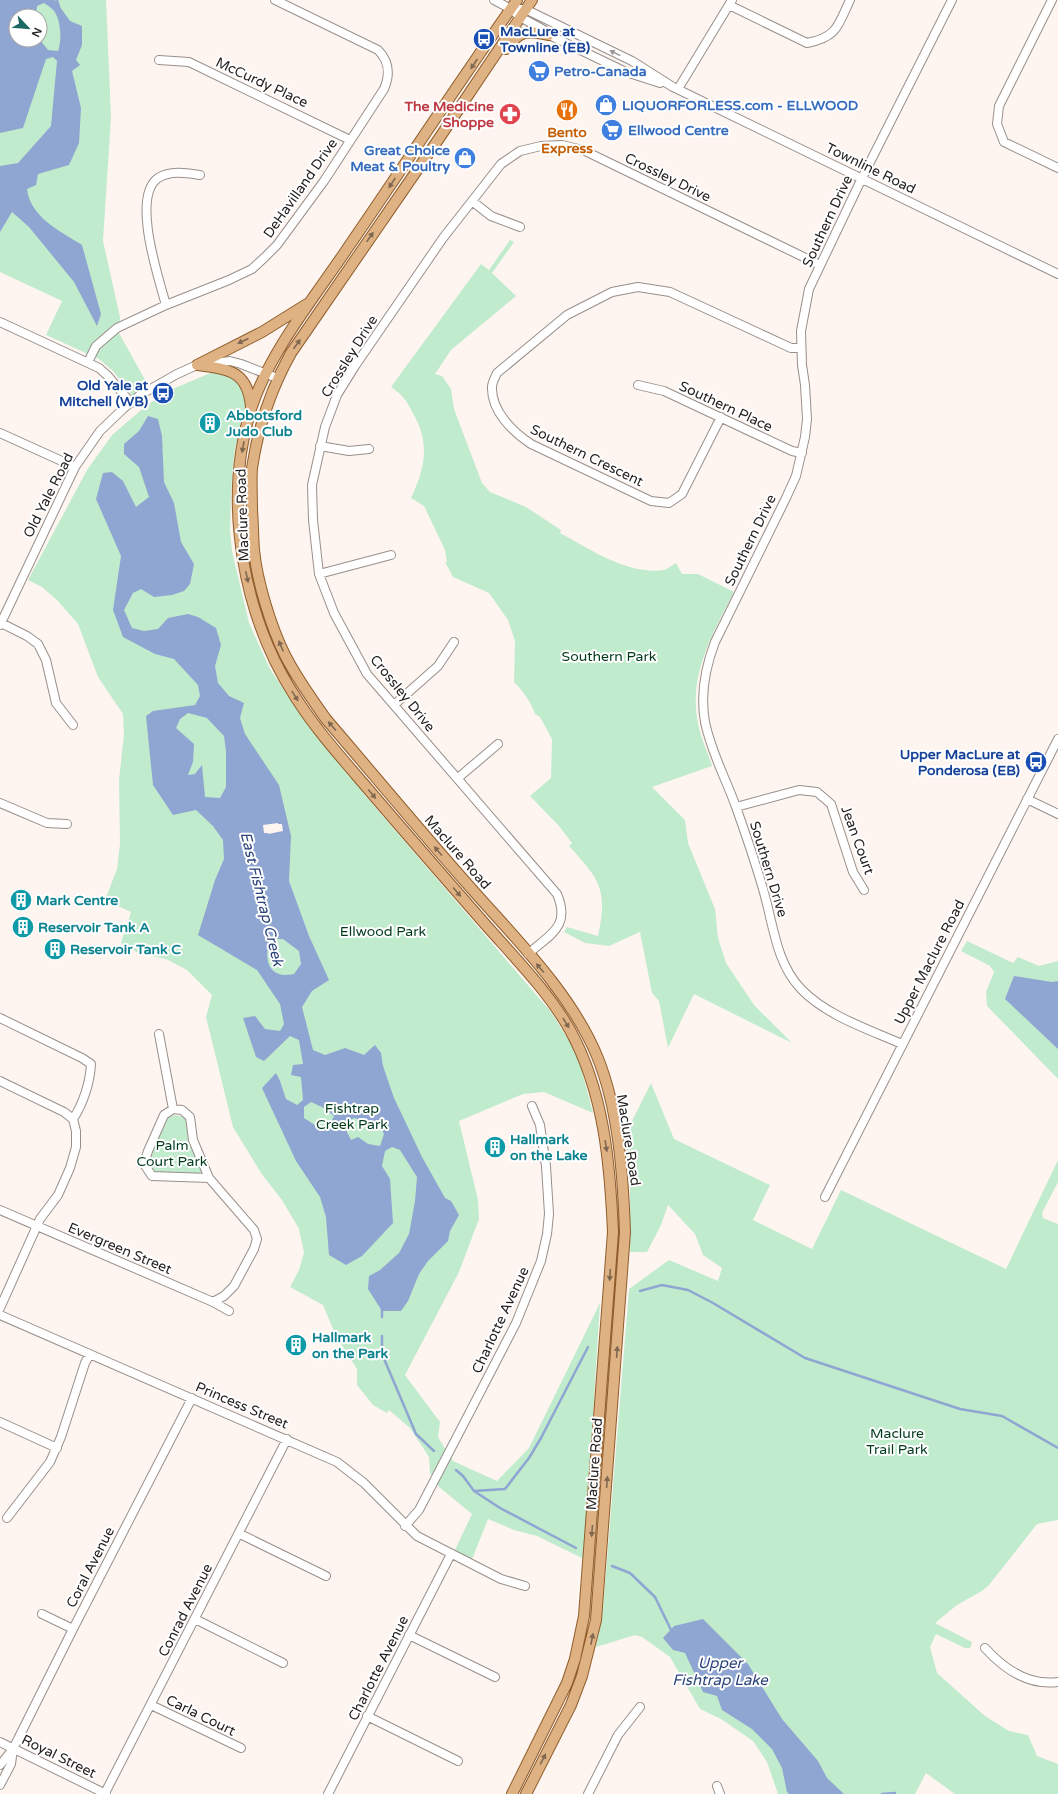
<svg xmlns="http://www.w3.org/2000/svg" width="1058" height="1794" font-family="'Varela Round',sans-serif">
<rect width="100%" height="100%" fill="#fef5f1"/>
<path fill="#c1ebcd" fill-rule="evenodd" d="M0,0H106L111,117L103,241L120,317L119,333L149,387L133,397L113,371L99,359L46,335L62,301L0,272ZM16,16H40V40H16Z
M510,240L514,242L492,273L516,296L451,350L435,374L442,376L451,389L454,409L482,483L490,492L526,507L561,530L560,533C590,549 627,575 663,570C667,570 672,565 676,563L682,574H698L734,592C713,633 688,675 698,723C700,737 708,752 712,766L652,787L685,820L688,843L715,909L718,938L726,963L754,1005L792,1043L694,994L668,1048L659,1001L652,993L640,932L609,946L585,943L564,932L567,927L598,936C608,889 600,880 569,846L572,843L559,826L530,796L551,778L552,739L540,717L535,714C531,702 523,691 514,682L515,641L508,620L489,593L453,577L445,562H447L445,550L424,506L411,498C425,468 430,445 414,415C406,400 405,397 391,387L481,264L489,270Z
M213,372L227,375L238,384L244,392L246,407L235,448L233,464L231,493L230,529L232,551L249,623L270,669L303,719L350,778H354L363,793L551,1012L573,1047L579,1060L593,1113L544,1092L523,1094L459,1121L478,1200L479,1219L459,1272L405,1375L440,1422L438,1437L453,1461L497,1481L529,1448L600,1303L584,1559L537,1536L514,1530L488,1519L471,1562L453,1554L472,1514L439,1487L430,1473L429,1457L410,1428L389,1410L387,1413L373,1405L357,1385V1369L336,1336L323,1305L290,1287L299,1270L304,1253L299,1229L282,1200L261,1173L233,1127L206,1017L212,995L187,970L166,959L138,953L121,943L131,912L105,900L117,869L120,844L119,780L124,734L123,714L98,677L78,624L57,600L42,587L28,580L87,470L112,435L147,405L170,390Z
M967,941L1013,963L1018,957L1039,966L1058,961V1079L987,1006L986,992L994,972L990,966L961,951Z
M651,1083L674,1139L770,1185L753,1220L812,1249L841,1190L1006,1269L1058,1160V1182L1042,1213L1043,1218L1058,1224V1520L1037,1524L989,1585L982,1591L957,1605L935,1623L972,1642L970,1648H965L936,1634L930,1647L937,1673L985,1716L1009,1731L1028,1735L1037,1756L1058,1764V1794H955L926,1773L915,1794H778L767,1762L753,1741L721,1719L700,1709L670,1657L642,1637L635,1635L596,1647L603,1609L629,1289L669,1260L718,1281L722,1268L703,1255L695,1234L668,1205L661,1225L647,1252H630V1187L625,1135Z
M174,1115L181,1116L186,1119L188,1140L202,1170L200,1173H152L147,1163L166,1119Z"/>
<path fill="#8fa5d2" fill-rule="evenodd" d="M0,0H55L70,21L82,26V45L76,60L80,65L72,71L81,108L79,143L69,165L38,174L36,185L27,189C30,217 60,231 82,245L101,314L97,326L74,282L29,227L12,212L0,232V166L18,163L51,126L57,61L53,57L46,59L23,128L0,133ZM44,3C47,5 52,8 54,11C61,20 62,41 58,51L48,50L40,40V24V40H16V16H36L37,6Z
M148,416L158,419L162,436L164,482L174,503L181,542L194,564L190,584L184,591L172,595L154,597L141,589L133,593L124,610L132,628L144,631L158,629L168,618L188,614L198,617L216,628L221,645L215,666L218,683L229,696L244,703L240,718L245,734L279,785L291,836L289,881L309,936L329,980L312,991L302,1007L313,1050L325,1055L345,1048L364,1055L375,1045L381,1053L383,1066L394,1098L422,1157L445,1198L451,1201L459,1215L450,1231L448,1241L428,1261L419,1274L408,1301L401,1311H382L368,1289L369,1276L380,1270L399,1253L409,1234L415,1201L417,1177L400,1150L392,1147L385,1151L382,1166L390,1179L393,1223L362,1256L346,1265L329,1255L326,1217L320,1197L296,1161L262,1088L276,1073L280,1081L286,1099L297,1105L303,1100L301,1077L291,1075L293,1065L303,1064L299,1040L290,1036L264,1061L256,1057L243,1018L255,1016L265,1029L280,1031L284,1024L280,1004L257,970L198,935L215,880L224,859L223,840L213,826L196,810L173,815L153,785L146,716L153,711L195,705L200,696L198,685L174,659L155,654L123,637L113,610L121,556L96,499L103,473L112,472L123,481L136,507L149,497L139,467L124,454V444L139,431ZM188,713L207,718L224,736L226,751V787L220,798L205,797L202,765L195,774L188,775L193,762L194,744L176,728L180,719ZM271,939H283L299,951L301,964L294,974C269,980 262,959 271,939ZM311,1102L324,1108L334,1116L329,1126L318,1127L304,1118V1107ZM354,1118L379,1125L384,1134L380,1146L368,1144L358,1137L351,1140L343,1124Z
M1014,976L1052,982L1058,981V1049L1005,999Z
M703,1619L748,1664L782,1719L818,1761L827,1778L844,1794H789L787,1792L782,1768L772,1749L752,1729L722,1710L717,1696L703,1692L685,1653L673,1650L663,1638L674,1626Z"/>
<path fill="#fef5f1" d="M278,823V824H282L283,831L268,834V833H264L263,825Z"/>
<g fill="none" stroke-linecap="round" stroke-linejoin="round">
<path stroke="#8fa5d2" stroke-width="2.5" d="M57,0L59,7
M640,1291L662,1285L688,1290L713,1303L805,1358L960,1409L1002,1416L1058,1448
M382,1317V1309
M382,1336V1354L416,1434L434,1451
M456,1470L463,1476L474,1491L500,1508L576,1548
M474,1491L505,1489L529,1458L541,1438L588,1347
M612,1566L630,1573L655,1597L672,1632
M882,1794L895,1793"/>
<g stroke="#998f8a" stroke-width="10">
<path id="minor" d="M494,0L511,9L520,17L544,30L549,35L626,72L660,83
M1052,0L999,106L997,124L1004,142L1058,168
M729,5L807,43C838,37 838,25 850,0
M511,9H525L632,61L673,87L1058,274
M159,60L189,62L350,140
M678,89L732,0
M472,201L491,216L520,227
M166,305C159,279 131,197 158,178C171,170 187,173 200,175
M0,322L99,368L108,376L131,403
M88,362L96,346L117,328L166,305L229,280L252,269L265,257L277,245L324,181L384,89C390,75 390,62 378,50L275,0
M638,385L664,391L792,451L802,453
M721,417L682,494L669,503L651,501L531,444C513,432 491,411 492,387C492,383 495,377 497,373L567,315L612,292L638,287L670,292L791,348H801
M0,433L75,467
M320,446L349,451L369,449
M319,574L391,555
M1,623L27,636L38,644L46,660L56,703L73,725
M0,625L75,467L100,431L123,409L140,395L177,374L197,365L230,361L241,364L277,378
M394,705L438,666L454,642
M458,778L498,744
M1027,799L1058,814
M0,803L47,823L67,824
M736,807L799,790L817,792L831,804L853,872L864,890
M528,954C550,934 571,927 557,894L367,674L334,613L319,574L313,520L312,485L325,427L337,395L355,366L443,238L501,164L520,151L541,146L562,145L583,150L820,265
M0,1018L82,1058L91,1064C90,1083 83,1104 73,1119
M159,1034L173,1109
M902,1044C868,1029 827,1016 801,989C778,965 774,931 766,900C758,869 747,838 736,807C726,779 711,752 705,722C700,694 705,668 715,642L786,498L796,476L805,437L807,419L805,385L802,365L801,331L809,289L862,178L952,0
M0,1081L64,1112L73,1119L76,1131V1147L70,1168L58,1195L40,1219L0,1308
M209,1178L152,1176L144,1164L148,1151L164,1115L173,1109L182,1110L190,1117L193,1140L209,1178L254,1230L257,1239L254,1249L234,1286L224,1296L213,1302
M825,1197L1058,739
M0,1210L213,1302L229,1311
M0,1315L337,1462L364,1483L417,1536L501,1579L525,1586
M0,1422L57,1448
M7,1518L50,1462L61,1437L85,1363L90,1354
M405,1526L419,1510L516,1323L541,1261L547,1234L549,1214L546,1166L540,1125L532,1106
M240,1534L326,1576
M42,1614L73,1629
M195,1619L283,1663
M409,1635L495,1677
M985,1648C1004,1669 1029,1686 1058,1682
M151,1705L241,1748
M367,1716L458,1761
M0,1742L106,1794
M0,1765L13,1749
M0,1785L11,1764L13,1749L73,1629L192,1398
M717,1786L720,1794
M105,1793L287,1439
M328,1794L451,1554
M588,1794L618,1735L640,1707"/>
</g>
<g stroke="#8f5d2b" stroke-width="12">
<path id="major" d="M506,49C521,29 527,31 549,35
M197,365L262,332L307,304
M197,365C229,369 248,371 251,407
M512,1794L567,1683L575,1659L584,1616L613,1232C610,1163 604,1092 570,1030C548,991 514,957 485,924C444,877 403,830 363,783C339,755 315,728 296,698C243,617 222,502 251,409C269,353 314,298 347,249C404,166 459,82 517,0
M526,1794L571,1705L582,1676L596,1620L625,1232C623,1176 619,1109 597,1056C571,993 515,938 470,887C421,832 374,775 326,719C311,698 296,677 285,655C271,627 257,581 254,550C253,537 253,523 252,510C252,496 251,481 252,468C258,427 271,389 291,353L440,137L532,0"/>
</g>
<use href="#minor" stroke="#fff" stroke-width="8"/>
<use href="#major" stroke="#dfb284" stroke-width="10"/>
</g>
<defs><path id="oneway-solid" d="M-6-.8H1V-3.2L6.5 0L1 3.2V.8H-6Z"/></defs>
<use fill="#9c9a99" href="#oneway-solid" transform="translate(615 53) rotate(-154)"/>
<g fill="#806850">
<use href="#oneway-solid" transform="translate(474 64) rotate(124)"/>
<use href="#oneway-solid" transform="translate(392 183) rotate(124)"/>
<use href="#oneway-solid" transform="translate(370 237) rotate(-55)"/>
<use href="#oneway-solid" transform="translate(243 341) rotate(155)"/>
<use href="#oneway-solid" transform="translate(297 344) rotate(-55)"/>
<use href="#oneway-solid" transform="translate(243 447) rotate(100)"/>
<use href="#oneway-solid" transform="translate(247 577) rotate(78)"/>
<use href="#oneway-solid" transform="translate(281 646) rotate(-113)"/>
<use href="#oneway-solid" transform="translate(295 696) rotate(58)"/>
<use href="#oneway-solid" transform="translate(332 726) rotate(-131)"/>
<use href="#oneway-solid" transform="translate(372 794) rotate(50)"/>
<use href="#oneway-solid" transform="translate(438 851) rotate(-131)"/>
<use href="#oneway-solid" transform="translate(457 892) rotate(49)"/>
<use href="#oneway-solid" transform="translate(540 968) rotate(-130)"/>
<use href="#oneway-solid" transform="translate(566 1023) rotate(59)"/>
<use href="#oneway-solid" transform="translate(606 1146) rotate(81)"/>
<use href="#oneway-solid" transform="translate(610 1275) rotate(94)"/>
<use href="#oneway-solid" transform="translate(617 1352) rotate(-86)"/>
<use href="#oneway-solid" transform="translate(607 1482) rotate(-86)"/>
<use href="#oneway-solid" transform="translate(592 1531) rotate(95)"/>
<use href="#oneway-solid" transform="translate(592 1639) rotate(-79)"/>
<use href="#oneway-solid" transform="translate(543 1759) rotate(-63)"/>
</g>
<defs>
<g id="bus-disc" transform="scale(1.15)"><circle r="9.5" fill="#1a4fb4" stroke="#fff"/><path d="M-5-6H5V4H4V6H2V4H-2V6H-4V4H-5ZM-3.5-4V0h7V-4ZM-3.5 1.2v1.5H-2V1.2ZM2 1.2v1.5H3.5V1.2Z" fill="#fff"/></g>
<g id="supermarket-disc" transform="scale(1.15)"><circle r="9.5" fill="#3f7fe0" stroke="#fff"/><path d="M-6-5.5h2.5l.6 2H6L4.5 2H-2.5L-4.4-4H-6ZM-1.5 3.2a1.3 1.3 0 1 0 .1 0ZM3 3.2a1.3 1.3 0 1 0 .1 0Z" fill="#fff"/></g>
<g id="shop-disc" transform="scale(1.15)"><circle r="9.5" fill="#3f7fe0" stroke="#fff"/><path d="M-5-2.5h2.3a2.7 3.5 0 0 1 5.4 0H5L5.5 6h-11ZM-1.5-2.5h3a1.5 2.3 0 0 0-3 0Z" fill="#fff"/></g>
<g id="restaurant-disc" transform="scale(1.15)"><circle r="9.5" fill="#e8710a" stroke="#fff"/><path d="M-5-6h1v4h1v-4h1v4h1v-4h1v5L-1.5 .5V6h-2V.5L-5-1ZM5-6V6H3V1.5H1.5Q1.5-4 5-6Z" fill="#fff"/></g>
<g id="pharmacy-disc" transform="scale(1.15)"><circle r="9.5" fill="#e0444e" stroke="#fff"/><path d="M-2-6h4v4h4v4h-4v4h-4v-4h-4v-4h4Z" fill="#fff"/></g>
<g id="building-disc" transform="scale(1.15)"><circle r="9.5" fill="#0f9aa8" stroke="#fff"/><path d="M-4-6H4V6H1V3H-1V6H-4ZM-2.5-4.3h1.7v1.8h-1.7ZM.8-4.3h1.7v1.8H.8ZM-2.5-1h1.7V.8h-1.7ZM.8-1h1.7V.8H.8Z" fill="#fff"/></g>
</defs>
<g fill-rule="evenodd">
<use href="#bus-disc" x="484" y="39"/>
<use href="#supermarket-disc" x="539" y="71"/>
<use href="#shop-disc" x="606" y="105"/>
<use href="#restaurant-disc" x="567" y="110"/>
<use href="#pharmacy-disc" x="510" y="114"/>
<use href="#supermarket-disc" x="612" y="130"/>
<use href="#shop-disc" x="465" y="158"/>
<use href="#bus-disc" x="163" y="393"/>
<use href="#building-disc" x="210" y="423"/>
<use href="#bus-disc" x="1036" y="762"/>
<use href="#building-disc" x="21" y="900"/>
<use href="#building-disc" x="23" y="927"/>
<use href="#building-disc" x="55" y="949"/>
<use href="#building-disc" x="495" y="1147"/>
<use href="#building-disc" x="296" y="1345"/>
</g>
<g text-anchor="middle" stroke-width="4" stroke-linejoin="round" paint-order="stroke">
<g font-size="14" font-weight="bold" fill="#164399" stroke="#fff" text-anchor="end">
<text x="500" y="36" text-anchor="start">MacLure at<tspan x="500" dy="16">Townline (EB)</tspan></text>
<text x="148" y="390">Old Yale at<tspan x="148" dy="16">Mitchell (WB)</tspan></text>
<text x="1020" y="759">Upper MacLure at<tspan x="1020" dy="16">Ponderosa (EB)</tspan></text>
</g>
<g font-size="14" font-weight="bold" fill="#366cbe" stroke="#fff" text-anchor="start">
<text x="554" y="76">Petro-Canada</text>
<text x="622" y="110">LIQUORFORLESS.com - ELLWOOD</text>
<text x="628" y="135">Ellwood Centre</text>
<text x="450" y="155" text-anchor="end">Great Choice<tspan x="450" dy="16">Meat &amp; Poultry</tspan></text>
</g>
<g font-size="14" fill="#221e1d" stroke="#fff">
<text transform="translate(262 82) rotate(25)" y="5">McCurdy Place</text>
<text transform="translate(871 168) rotate(26)" y="5">Townline Road</text>
<text transform="translate(668 177) rotate(26)" y="5">Crossley Drive</text>
<text transform="translate(300 188) rotate(-55)" y="5">DeHavilland Drive</text>
<text transform="translate(827 221) rotate(-65)" y="5">Southern Drive</text>
<text transform="translate(349 356) rotate(-58)" y="5">Crossley Drive</text>
<text transform="translate(726 406) rotate(25)" y="5">Southern Place</text>
<text transform="translate(587 455) rotate(26)" y="5">Southern Crescent</text>
<text transform="translate(48 495) rotate(-63)" y="5">Old Yale Road</text>
<text transform="translate(242 515) rotate(-92)" y="5">Maclure Road</text>
<text transform="translate(750 540) rotate(-64)" y="5">Southern Drive</text>
<text transform="translate(403 693) rotate(51)" y="5">Crossley Drive</text>
<text transform="translate(858 840) rotate(70)" y="5">Jean Court</text>
<text transform="translate(458 852) rotate(49)" y="5">Maclure Road</text>
<text transform="translate(769 869) rotate(73)" y="5">Southern Drive</text>
<text transform="translate(929 962) rotate(-63)" y="5">Upper Maclure Road</text>
<text transform="translate(629 1140) rotate(81)" y="5">Maclure Road</text>
<text transform="translate(120 1248) rotate(23)" y="5">Evergreen Street</text>
<text transform="translate(500 1320) rotate(-65)" y="5">Charlotte Avenue</text>
<text transform="translate(242 1405) rotate(23)" y="5">Princess Street</text>
<text transform="translate(594 1464) rotate(-86)" y="5">Maclure Road</text>
<text transform="translate(90 1567) rotate(-63)" y="5">Coral Avenue</text>
<text transform="translate(185 1610) rotate(-63)" y="5">Conrad Avenue</text>
<text transform="translate(378 1668) rotate(-63)" y="5">Charlotte Avenue</text>
<text transform="translate(201 1715) rotate(26)" y="5">Carla Court</text>
<text transform="translate(59 1756) rotate(26)" y="5">Royal Street</text>
</g>
<g font-size="14" font-weight="bold" fill="#be3a42" stroke="#fff" text-anchor="end">
<text x="494" y="111">The Medicine<tspan x="494" dy="16">Shoppe</tspan></text>
</g>
<g font-size="14" font-weight="bold" fill="#c56008" stroke="#fff">
<text x="567" y="137">Bento<tspan x="567" dy="16">Express</tspan></text>
</g>
<g font-size="14" font-weight="bold" fill="#0d838f" stroke="#fff" text-anchor="start">
<text x="226" y="420">Abbotsford<tspan x="226" dy="16">Judo Club</tspan></text>
<text x="36" y="905">Mark Centre</text>
<text x="38" y="932">Reservoir Tank A</text>
<text x="70" y="954">Reservoir Tank C</text>
<text x="510" y="1144">Hallmark<tspan x="510" dy="16">on the Lake</tspan></text>
<text x="312" y="1342">Hallmark<tspan x="312" dy="16">on the Park</tspan></text>
</g>
<g font-size="14" fill="#003a1b" stroke="#fff">
<text x="609" y="661">Southern Park</text>
<text x="383" y="936">Ellwood Park</text>
<text x="352" y="1113">Fishtrap<tspan x="352" dy="16">Creek Park</tspan></text>
<text x="172" y="1150">Palm<tspan x="172" dy="16">Court Park</tspan></text>
<text x="897" y="1438">Maclure<tspan x="897" dy="16">Trail Park</tspan></text>
</g>
<g font-size="15" font-style="italic" fill="#2a437b" stroke="#fff">
<text transform="translate(262 899) rotate(76)" y="5">East Fishtrap Creek</text>
<text x="720" y="1668">Upper<tspan x="720" dy="17">Fishtrap Lake</tspan></text>
</g>
</g>
<g transform="translate(28 28) rotate(116)"><circle r="19" fill="#ffffff" stroke="#a7a5a5"/>
<path d="M0-3L7 15L0 10L-7 15Z" fill="#1b6761"/>
<text y="-6" font-size="11" font-weight="bold" text-anchor="middle" fill="#221e1d">N</text>
</g>
</svg>
